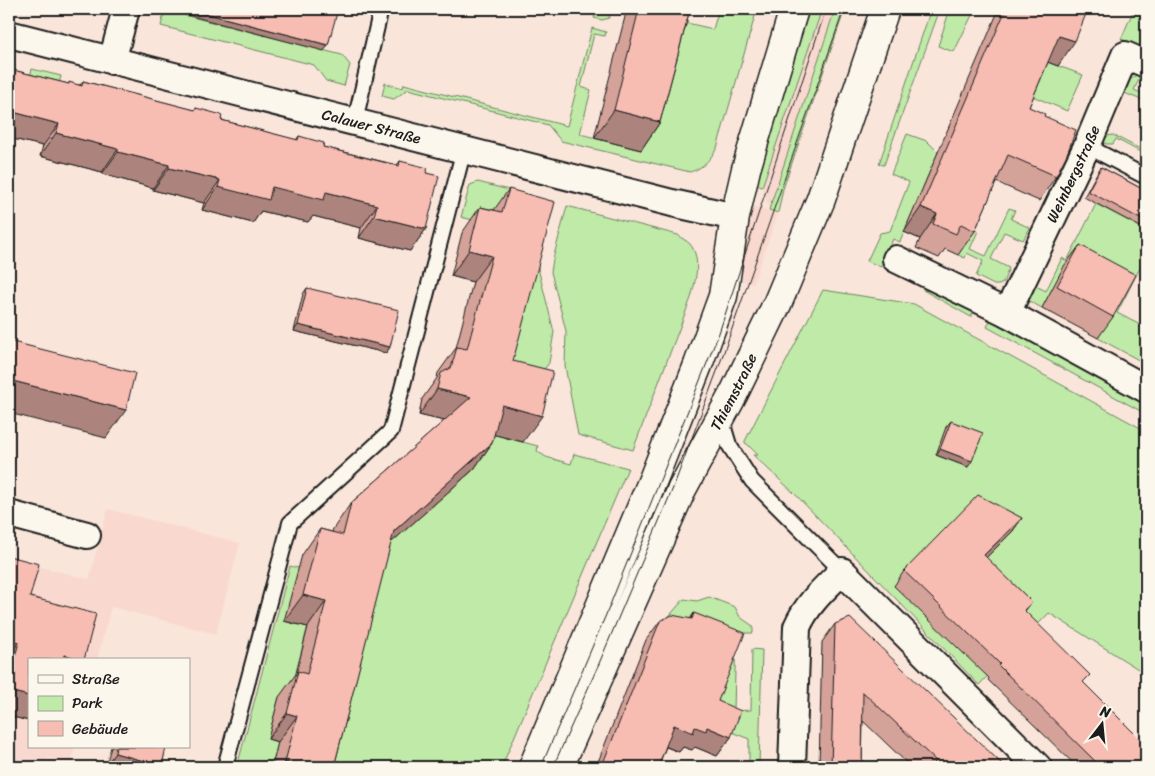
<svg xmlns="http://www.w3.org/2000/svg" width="1155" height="776" font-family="Sriracha,sans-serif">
<rect width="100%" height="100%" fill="#fae5db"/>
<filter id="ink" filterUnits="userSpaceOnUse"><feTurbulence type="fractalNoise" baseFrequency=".02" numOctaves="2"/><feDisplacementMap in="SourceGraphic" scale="10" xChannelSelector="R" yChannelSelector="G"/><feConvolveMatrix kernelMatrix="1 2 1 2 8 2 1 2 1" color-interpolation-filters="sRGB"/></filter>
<g filter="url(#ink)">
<path fill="#f9d9cf" d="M822,9H835L769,210L762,187Z
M751,205L778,214L753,284L740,280Z
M108,509L240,543L216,634L111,607L97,660H29V747H75L71,764L48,758L45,767H9V559L89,579Z"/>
<path fill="#bfeaa7" stroke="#6e8362" d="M165,9H177L176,13L342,55L350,65L344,86L326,81L314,65L161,26Z
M597,9H611L609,18L602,20L594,18Z
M719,9H757L717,148C710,159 704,168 690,172L561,141L548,125L408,89L394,99L382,96L385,83L403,88L404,84L567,126L592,28L606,32L605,36L594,34L581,87L591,90L580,134L641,149L674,20L713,29Z
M810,9H822L762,187L754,184L765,147Z
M835,9H845L783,189L778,213L769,210Z
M931,9H940L884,165L879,164Z
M950,9H975L954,52L938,46Z
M1134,9H1146V49L1121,39Z
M1042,60L1083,75L1067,111L1028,94Z
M32,69L61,76L53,106L24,99Z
M1140,72L1142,73L1134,90L1146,95V102L1122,92L1126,83Z
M907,134L927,141L938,152L900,242L893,239L881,267L867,261L880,233L890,231L909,182L891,174Z
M1113,135L1146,152V155L1116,139L1113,144H1106L1103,140L1107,136Z
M478,182L536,197L538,268L554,332L549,363L542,372L495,387L488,224L461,217L470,185Z
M1096,204L1146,230V256L1117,313L1146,328V364L1098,338L1121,297L1065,266L1042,308L1027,300L1030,283L1046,291L1062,258L1067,261Z
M567,206L678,235C681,238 687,241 690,244C702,259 695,282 691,298L633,450L578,435L565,366L566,331L551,272L553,259Z
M1009,208L1015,210L1011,219L1030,228L1023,240L1004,232L991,259L1009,268L1003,283L999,285H994L976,276L983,261L967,253L965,258L958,255L970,227L978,231L970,249L986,256Z
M823,290L914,304L1146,431V674L1049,613L979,685L794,493L753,455H758L747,444L745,443V441Z
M923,290L944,293L975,309L971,317Z
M991,318L1146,403V414L987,327Z
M484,432L538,446L537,451L546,457L571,464L574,454L628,468L505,759L501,767H322L375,557L474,469Z
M290,566L321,574L289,700L279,697L268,739L278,742L272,767H237Z
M709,597L735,607L740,617L753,626V633H736L734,711L751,710L752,649L762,650L759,767H749V739L704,721L651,637L684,599L697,601Z"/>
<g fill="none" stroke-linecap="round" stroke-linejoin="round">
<g stroke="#1c1c1c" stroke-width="18">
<path id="service" d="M355,121L381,9
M1087,146L1146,177
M721,418L729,445L752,481L842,571
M225,767L290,523L391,431L464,149"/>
</g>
<g stroke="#1c1c1c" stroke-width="30">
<g id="minor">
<path id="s1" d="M9,34L672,203L735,217"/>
<path d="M112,61L126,9"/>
<path d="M896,259L1007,313L1146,389"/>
<path id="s2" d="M1007,313L1087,146L1125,55L1146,64"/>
<path d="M9,514L87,535"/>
<path d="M792,767L797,627C807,604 824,589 842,571L1038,767"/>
</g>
</g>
<g stroke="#1c1c1c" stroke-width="31">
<g id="secondary">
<path d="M533,767L654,477L698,365L723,296L735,217L746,169L794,9"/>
<path id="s3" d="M559,767L682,489L734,393L778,302L821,199L885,9"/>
</g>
</g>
<use href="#service" stroke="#fbf7ec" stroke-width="14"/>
<use href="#minor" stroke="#fbf7ec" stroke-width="26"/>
<use href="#secondary" stroke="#fbf7ec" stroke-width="28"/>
<path stroke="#1c1c1c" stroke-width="1" d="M541,767L608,610L719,333L826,9
M553,767L598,666L673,488L719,366L844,9"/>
</g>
<path fill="#d4a299" stroke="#1c1c1c" d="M627,9H690L660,122L641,150L594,138Z
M999,9H1088L1058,66L1048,62L1029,107L1044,116L1056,176L1039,201L996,182L975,231L958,255L945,249L939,258L916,248L920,239L904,232Z
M9,69L68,84L80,85L83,81L194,110L196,108L221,120L296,140L299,136L323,147L397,165L400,161L426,173V229L410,251L359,238L361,228L313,216L308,222L261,211L253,223L202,210L204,203L153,190V188L102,174V172L40,156L43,146L9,138Z
M1101,167L1146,191V230L1084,197L1097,173Z
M509,189L513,361L523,442L494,434L492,443L474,469L390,543L334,767H272L278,742L268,739L279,697L296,674L308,627L284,621L302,555L320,529L332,532L333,529L351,503L444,421L419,415L422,399L437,378L438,373L456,348L473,282L451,276L462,233L480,207L494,210Z
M1080,245L1113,317L1098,338L1042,308L1064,266Z
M307,288L390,347L386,353L294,331L303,294Z
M951,421L968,467L936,455L946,427Z
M1022,518L1012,532L986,558L1032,602L1025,611L1084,683L1146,767H1077L988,680L989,678L894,586L904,571Z
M9,556L30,597L29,660V721L9,716Z
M694,613L718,701L731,737L717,756L695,747L692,750L683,747L679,752L666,747L658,767H596L646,640L660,621L690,619Z
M835,624L1006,767H911L863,721L862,767H819L822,642Z
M111,747H166L161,767H114L106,765Z"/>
<path fill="#ad847d" stroke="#1c1c1c" d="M178,9H189L328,45L324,51L176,12Z
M1059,36L1075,41L1058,66L1042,60Z
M614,110L660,122L641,150L594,138Z
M9,111L59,124L43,146L9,138Z
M56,133L118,149L102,172L40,156Z
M118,152L169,165L153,188L102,174Z
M169,168L220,180L204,203L153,190Z
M218,187H272L326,192L377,205L361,228L313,216L308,222L261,211L253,223L202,210Z
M921,207L937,214L920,239L904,232Z
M374,216L426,229L410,251L359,238Z
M469,250L492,256L473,282L451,276Z
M298,325L390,347L386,353L294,331Z
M9,380L126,410L106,438L9,413Z
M437,389L471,397L453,423L419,415Z
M502,405L542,416L523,442L484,432Z
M492,443L474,469L375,557L394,531Z
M940,449L972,461L968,467L936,455Z
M1022,518L1012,532L974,570L984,555Z
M303,595L326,601L308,627L284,621Z
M9,640L19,642L9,656Z
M65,655L84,660H61Z
M9,691L29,696V721L9,716Z
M287,713L297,716L278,742L268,739Z
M674,725L707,727L731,737L717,756L695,747L692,750L683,747L679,752L660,744Z
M115,753L162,766L161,767H114L106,765Z
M285,762L307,767H281Z
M603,763L614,767H600Z"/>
<path fill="#f7bcb2" stroke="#1c1c1c" d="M189,9H338L328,45Z
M639,9H690L660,122L614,110Z
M1006,9H1088L1075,41L1059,36L1029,107L1045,114L1044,116L1076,130L1067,154L1056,176L1008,155L975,231L961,224L956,234L933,224L937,214L921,207Z
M9,69L69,84V82L82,86L83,81L195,110L196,108L222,115L221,120L298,140L299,136L324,143L323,147L399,166L400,161L428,168L426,173L439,176L426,229L374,216L377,205L326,192L324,200L272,187L269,200L218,187L220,180L169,168V165L118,152V149L56,133L59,124L9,111Z
M1101,167L1146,191V222L1088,191Z
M509,189L555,202L513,361L553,371L542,416L502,405L492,443L394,531L334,767H307L285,762L297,716L287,713L298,671L307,674L326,601L303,595L320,529L343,535L351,503L471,397L437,389L441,373L451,368L457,347L467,349L492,256L469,250L480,207L502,212Z
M1080,245L1136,275L1113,317L1057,286Z
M307,288L399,310L390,347L298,325Z
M9,341L135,373L126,410L9,380Z
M951,421L983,433L972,461L940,449Z
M978,495L1022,518L984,555L1032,602L1024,610L1090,675L1083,682L1146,745V767H1101L998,665L1000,664L904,571Z
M9,556L39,564L30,597L96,614L84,660L65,655L63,660H29V696L9,691V680L19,642L9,640Z
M694,613L745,633L718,701L741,711L731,737L707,727L706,731L695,727L693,733L674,725L658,767H614L603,763L660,621L672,615L692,619Z
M850,618L1003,765L1006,767H939L934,763L936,761L863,692L862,767H831L835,624Z
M116,747H166L162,766L115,753Z"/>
</g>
<g text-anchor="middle" stroke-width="4" stroke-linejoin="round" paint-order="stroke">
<g font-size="15" fill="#1c1c1c" stroke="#fbf7ec">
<text dy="5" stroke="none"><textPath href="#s1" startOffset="374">Calauer Straße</textPath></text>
<text dy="5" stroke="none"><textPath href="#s2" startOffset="154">Weinbergstraße</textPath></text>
<text dy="5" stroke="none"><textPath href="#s3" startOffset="414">Thiemstraße</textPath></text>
</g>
</g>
<rect width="1155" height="776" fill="none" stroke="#fbf7ec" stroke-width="30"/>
<rect x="15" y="15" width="1125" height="746" fill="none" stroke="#1c1c1c" stroke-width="2" filter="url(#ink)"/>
<rect x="28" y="658" width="162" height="90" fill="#fbf7ec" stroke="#a29f99"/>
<rect x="38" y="675" width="25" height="8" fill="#fbf7ec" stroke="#a29f99"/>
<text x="72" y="684" font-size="15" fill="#1c1c1c">Straße</text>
<rect x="38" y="696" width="25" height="15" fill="#bfeaa7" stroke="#a29f99"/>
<text x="72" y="708" font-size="15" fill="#1c1c1c">Park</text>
<rect x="38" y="721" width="25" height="15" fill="#f7bcb2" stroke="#a29f99"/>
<text x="72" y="734" font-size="15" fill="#1c1c1c">Gebäude</text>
<g transform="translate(1102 724) rotate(16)" stroke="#fbf7ec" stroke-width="4" paint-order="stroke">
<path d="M0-4L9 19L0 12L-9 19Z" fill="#1c1c1c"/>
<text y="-8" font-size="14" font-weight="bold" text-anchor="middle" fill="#1c1c1c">N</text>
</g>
</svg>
